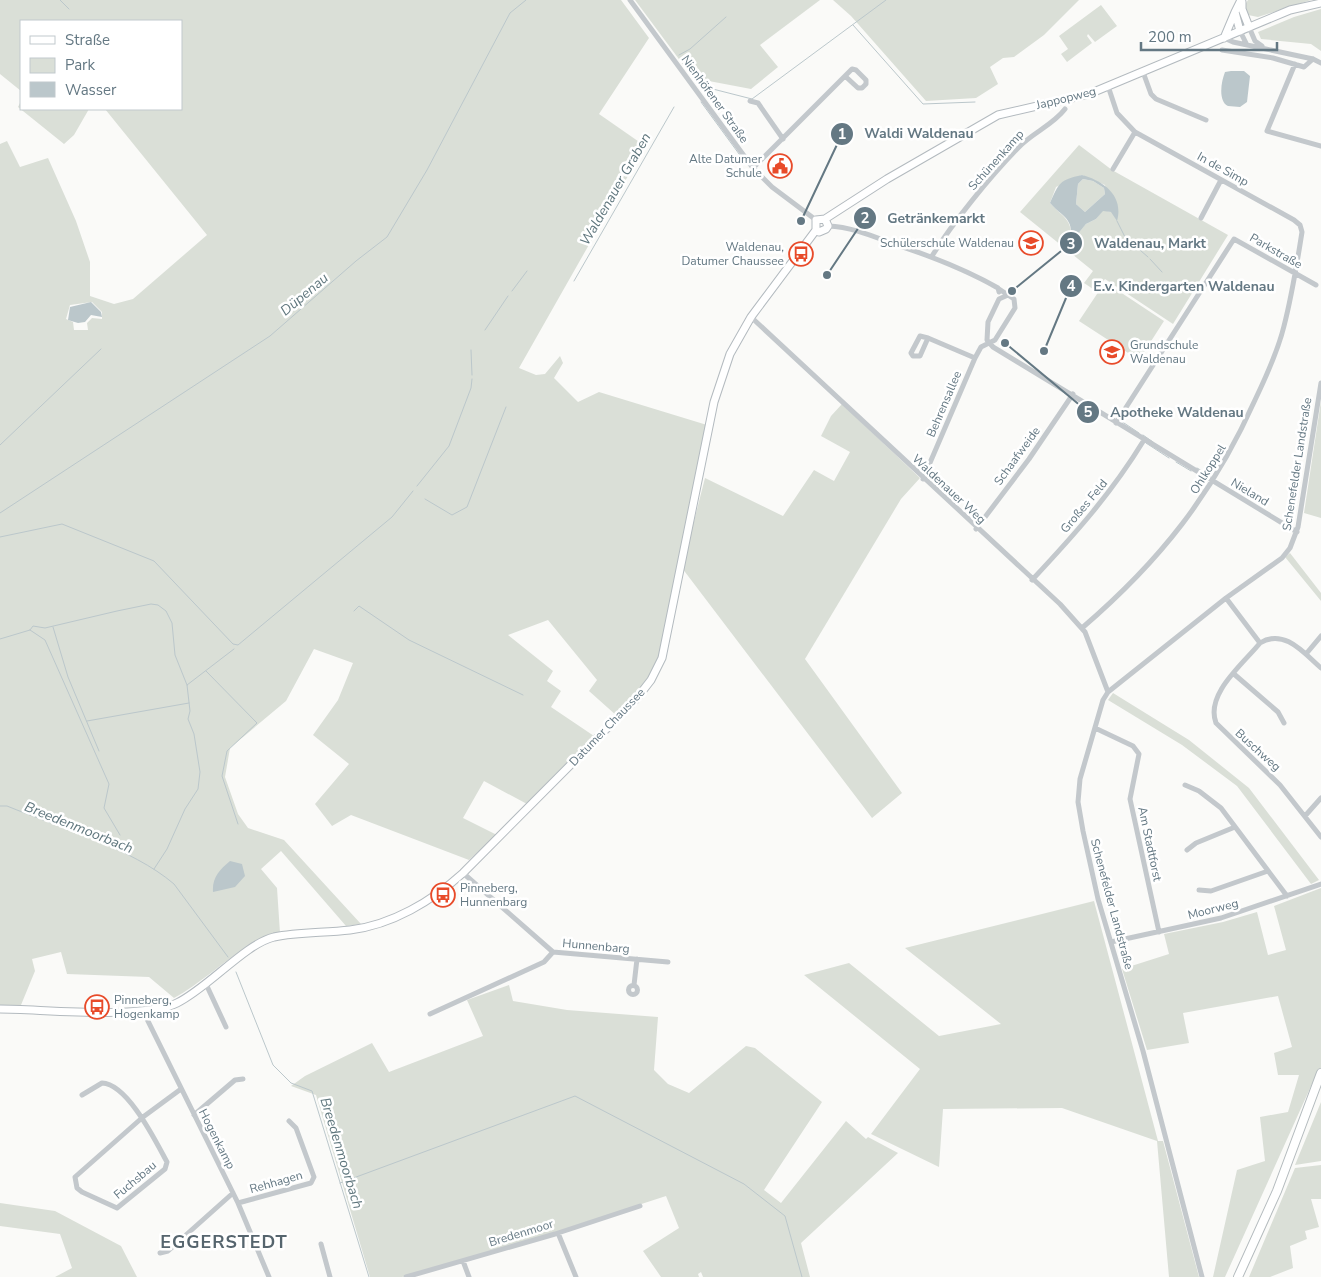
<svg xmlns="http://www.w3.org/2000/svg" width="1321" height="1277" font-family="'Nunito Sans',sans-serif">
<rect width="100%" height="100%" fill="#fafaf8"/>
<path fill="#dadfd7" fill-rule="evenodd" d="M0,0H621L649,38L599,114L645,146L519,368L536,375L545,374L560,356L563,363L554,378L578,402L599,392L707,425L661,658L650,679L617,716L589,691L597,680L548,620L508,635L553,671L547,681L561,691L551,707L594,736L527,804L484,781L463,818L497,835L469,860L351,815L332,826L315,804L349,764L313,735L338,700L353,663L314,649L286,701L230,748L225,777L238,814L248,828L284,840L361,924L346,926L281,851L261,869L277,888L280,933C248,937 205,982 174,998L149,977L67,974L61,952L32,959L35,971L21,1005H0V144L7,141L20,167L48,158L76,221L90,262V296L114,304L133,299L207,235L105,109H181V21H21V91L0,74ZM92,302L102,312V319L92,318L87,323L88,330H74L73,322L66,319L70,305Z
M635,0H820L760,45L778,67L751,89L693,78Z
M833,0H1079L1044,35L1014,57L1003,58L990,67L998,84L976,98L926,101L851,16Z
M1248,0H1311L1258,17L1248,15L1245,5Z
M1101,5L1117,26L1095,42L1088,34L1087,36L1092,43L1067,62L1061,54L1068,49L1059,36Z
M1321,9V51L1311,44L1261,39L1258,32L1294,17Z
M21,101V109H89L74,135L64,144L18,107Z
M1079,145L1112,170L1228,235L1173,324L1105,279L1096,291L1084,283L1093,271L1020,212ZM1082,175L1105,185L1111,212L1103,210L1096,219L1086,224L1071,241C1073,218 1062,217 1050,203L1056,187Z
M1083,179L1093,181L1104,188L1105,194L1085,212L1076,204L1078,184Z
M1105,282L1164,321L1139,360L1079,321Z
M1321,401V518L1304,513Z
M842,404L920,478L901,499L805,659L902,793L872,818L682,568L705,478L783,516L814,470L834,481L850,452L821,436L831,416Z
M1290,553L1321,593V601L1285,557Z
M1113,693L1189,740L1249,788L1319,880L1311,884L1237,786L1182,745L1108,700Z
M1321,888V1074L1316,1075L1225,1277H1213L1237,1170L1265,1161L1260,1117L1288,1112L1299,1075H1278L1274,1053L1292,1047L1278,996L1183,1013L1189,1043L1147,1050L1122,969L1169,954L1164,934L1223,922L1257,912L1268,955L1286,950L1274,906Z
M1094,901L1158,1141H1163L1199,1277H1169L1157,1141L1062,1108L943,1109L939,1167L871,1134L920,1069L804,975L849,963L939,1036L1001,1024L905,948Z
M509,985L513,1001L567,1010L658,1017L654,1070L668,1084L689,1093L746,1046L755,1048L822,1102L764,1190L781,1203L846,1121L866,1139L868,1137L898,1153L801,1243L810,1277H703L701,1272L698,1274L699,1277H661L643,1251L679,1228L666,1196L525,1242L402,1277H370L316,1095L291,1086L305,1076L372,1043L389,1072L483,1036L467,1000Z
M1321,1102V1161L1295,1165Z
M1321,1165V1199H1311L1319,1227L1305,1231L1307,1239L1290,1246L1293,1268L1270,1277H1249L1295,1168Z
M0,1203L55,1211L121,1246L137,1277H55L72,1268L60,1234L0,1226Z"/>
<path fill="#bbc7cb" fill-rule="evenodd" d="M1231,71H1244L1250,76L1247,102L1240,107L1228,106C1218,101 1221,82 1225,72Z
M1082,175C1104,181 1124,196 1117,221L1111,212L1103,211L1096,219L1086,224L1071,242C1073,216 1064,219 1050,203C1059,183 1059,180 1082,175ZM1083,179L1093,181L1104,188L1105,194L1085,212L1076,204L1078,184Z
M91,302L101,312L102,317L91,315L85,322L78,323L68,320L70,307Z
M230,861L242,864L245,876L235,887L213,892C212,878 219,870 230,861Z"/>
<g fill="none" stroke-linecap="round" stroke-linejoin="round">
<path stroke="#bbc7cb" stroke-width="1" d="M60,0L69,9
M853,25L923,104L975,102
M679,55L690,49L726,17
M701,86L752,99L886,0
M701,102L742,158
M1117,221L1125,237L1148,257
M1150,259L1162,272
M574,281L674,107
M512,291L527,271
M485,330L508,296
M471,350L472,375
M1121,421L1139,433
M1143,435L1153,442
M1146,443L1169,458
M0,445L101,349
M1176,462L1191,471
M1197,468L1211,476
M1198,476L1207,481
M417,486L449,446L471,388L472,379
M425,499L452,515L467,507L506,407
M0,513L270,336L356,261L387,237L427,170L510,13L526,0
M0,537L62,524L154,561L233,644L238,645L392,517L413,491
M354,611L359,606L409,640L523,695
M53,627L68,677L99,751
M30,630L45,640L109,784L104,808L120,835
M0,639L30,630L33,626L45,628L117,611L151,604L158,605L166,611L172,623L175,655L187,685
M206,671L257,723L227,751L222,776L238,824
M87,721L189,703
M0,806H7C58,827 132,848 174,884L228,957
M154,869L167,849L185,809L198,789L200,772L194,734L188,719L190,711L187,685L234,649
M236,972L273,1065L291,1083L312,1091L369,1277
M340,1183L575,1096L744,1184L785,1216L802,1277"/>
<g stroke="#b3babf" stroke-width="9">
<path id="secondary" d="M1242,2V9L1249,27
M1240,31L1235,12L1241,0
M1224,38L1235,12
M825,219L887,179L998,115L1089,94L1290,10L1321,3
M816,230L819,232L826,229L828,226L825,219
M816,230V220L825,219
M0,1009C42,1009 143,1020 177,1003C208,988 245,944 274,937C298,932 325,933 350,930C392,925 432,901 463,873L637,698L651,680L662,658L714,402L730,354L751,317L816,230"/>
</g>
<g stroke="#b4bbbe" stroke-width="10">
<path id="primary" d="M1238,1277L1277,1191L1321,1073"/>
</g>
<path stroke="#c3c8cc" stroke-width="5" d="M630,0L753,168L772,187L816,220
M1249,27L1255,41L1262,46
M1240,31L1247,45
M1224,38L1233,42L1313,59L1321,63
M1222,50L1273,58L1304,67L1313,59
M1295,64L1267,131L1321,146
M852,69L856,70L866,80V84L862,88H858L845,76Z
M1143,72L1151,94L1156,99L1206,120
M750,101L758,103L783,139
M753,168L845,76
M1113,169L1135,132
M1201,218L1221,180
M828,226C851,227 870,235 891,243C928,255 963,268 998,288L999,292
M932,256C953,222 990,177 1018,148C1032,133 1053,125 1065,109
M1008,295L999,299L988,322L987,340L993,347L1297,532
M751,317L1060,604L1085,632L1108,692
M928,338L920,356H913L911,353L920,336L928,338L975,358
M1116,423L1234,239L1316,285
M923,479L975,358L981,347L995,340L1015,308L1014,299L999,289
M976,529L1029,459L1073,394
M1032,580C1075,534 1111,494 1144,440
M1226,598L1260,643C1243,664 1205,694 1216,723L1280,785L1321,837
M1082,628C1160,561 1213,494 1255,400C1266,377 1278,351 1284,326C1292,295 1297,264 1302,232L1300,225L1294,220L1135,132L1117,113L1108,86
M1260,643C1284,628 1304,653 1321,668
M1306,654L1321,636
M1234,674L1278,712L1284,723
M1095,728L1133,746L1139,754L1130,799L1159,932
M1185,785L1199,791L1221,808L1287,896
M1305,816L1321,798
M1187,850L1196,843L1235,827
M463,873L553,952L668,962
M1199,890L1211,891L1268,871
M1111,942L1221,918L1321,884
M206,984L226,1027
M634,985L637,959
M628.5 990a4.5 4.5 0 1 1 9 0a4.5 4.5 0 1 1-9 0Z
M143,1011L238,1203L269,1277
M430,1014L544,962L553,952
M82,1095L102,1083C128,1084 156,1142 167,1162L165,1169L117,1208L82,1192L77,1188L75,1177L143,1117L181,1089
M194,1115L235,1080L243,1079
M238,1203L311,1183L314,1177L296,1128L289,1121
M558,1233L576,1277
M321,1244L330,1277
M160,1253L168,1251L233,1193
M463,1261L469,1277
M406,1277L555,1234L640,1206
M1202,1277L1143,1051L1098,899L1083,831L1078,802L1080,779L1103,700L1108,692L1226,598L1282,558L1290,548L1298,527L1321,383"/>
<use href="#secondary" stroke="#fff" stroke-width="7"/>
<use href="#primary" stroke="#fff" stroke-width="8"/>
</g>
<defs>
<g id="civic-ring" transform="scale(1.25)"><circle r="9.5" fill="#fff" stroke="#e84b2a" stroke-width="1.5"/><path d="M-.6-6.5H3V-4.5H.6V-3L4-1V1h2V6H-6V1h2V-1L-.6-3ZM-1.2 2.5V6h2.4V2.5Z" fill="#e84b2a"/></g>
<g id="school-ring" transform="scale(1.25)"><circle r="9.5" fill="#fff" stroke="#e84b2a" stroke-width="1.5"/><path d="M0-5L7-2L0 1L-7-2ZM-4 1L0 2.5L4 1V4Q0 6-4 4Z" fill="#e84b2a"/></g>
<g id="bus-ring" transform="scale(1.25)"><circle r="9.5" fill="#fff" stroke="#e84b2a" stroke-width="1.5"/><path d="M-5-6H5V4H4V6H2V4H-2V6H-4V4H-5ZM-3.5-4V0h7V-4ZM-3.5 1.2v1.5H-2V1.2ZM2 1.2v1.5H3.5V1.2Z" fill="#e84b2a"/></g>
</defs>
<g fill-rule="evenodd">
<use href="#civic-ring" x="780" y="166"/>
<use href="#school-ring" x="1031" y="243"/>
<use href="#bus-ring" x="801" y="254"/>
<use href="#school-ring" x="1112" y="352"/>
<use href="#bus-ring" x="443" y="895"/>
<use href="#bus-ring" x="97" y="1007"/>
</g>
<g text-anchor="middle" stroke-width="5" stroke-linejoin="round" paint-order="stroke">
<g font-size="12" fill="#647883" stroke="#fff">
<text transform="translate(1066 98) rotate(-14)" y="4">Jappopweg</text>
<text transform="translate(715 99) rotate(54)" y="4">Nienhöfener Straße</text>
<text transform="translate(996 160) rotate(-48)" y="4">Schünenkamp</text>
<text transform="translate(1223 169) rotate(29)" y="4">In de Simp</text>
<text transform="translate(1276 251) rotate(30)" y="4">Parkstraße</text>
<text transform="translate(944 404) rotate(-67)" y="4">Behrensallee</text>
<text transform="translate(1017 456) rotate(-54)" y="4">Schaafweide</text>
<text transform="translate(1297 464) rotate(-81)" y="4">Schenefelder Landstraße</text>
<text transform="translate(1208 469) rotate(-58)" y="4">Ohlkoppel</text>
<text transform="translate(949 489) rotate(43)" y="4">Waldenauer Weg</text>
<text transform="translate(1250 492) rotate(31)" y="4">Nieland</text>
<text transform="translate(1084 506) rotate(-50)" y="4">Großes Feld</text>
<text transform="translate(607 727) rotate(-46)" y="4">Datumer Chaussee</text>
<text transform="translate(1258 750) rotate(42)" y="4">Buschweg</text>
<text transform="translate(1150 844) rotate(78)" y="4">Am Stadtforst</text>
<text transform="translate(1112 904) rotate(75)" y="4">Schenefelder Landstraße</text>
<text transform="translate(1213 909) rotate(-14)" y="4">Moorweg</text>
<text transform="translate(596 946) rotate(5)" y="4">Hunnenbarg</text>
<text transform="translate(217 1139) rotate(63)" y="4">Hogenkamp</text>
<text transform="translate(135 1180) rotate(-40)" y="4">Fuchsbau</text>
<text transform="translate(276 1182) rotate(-16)" y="4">Rehhagen</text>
<text transform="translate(521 1233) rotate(-17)" y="4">Bredenmoor</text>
</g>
<g font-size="12" fill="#647883" stroke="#fff" text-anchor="end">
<text x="762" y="163">Alte Datumer<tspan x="762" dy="14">Schule</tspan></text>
<text x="1014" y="247">Schülerschule Waldenau</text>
<text x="784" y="251">Waldenau,<tspan x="784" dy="14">Datumer Chaussee</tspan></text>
<text x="1130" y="349" text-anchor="start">Grundschule<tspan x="1130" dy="14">Waldenau</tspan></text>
<text x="460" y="892" text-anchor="start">Pinneberg,<tspan x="460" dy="14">Hunnenbarg</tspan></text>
<text x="114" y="1004" text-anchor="start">Pinneberg,<tspan x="114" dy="14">Hogenkamp</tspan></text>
</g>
<g font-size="14" font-style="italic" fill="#5f767d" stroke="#fff">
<text transform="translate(615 189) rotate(-60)" y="5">Waldenauer Graben</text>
<text transform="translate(304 294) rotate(-40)" y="5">Düpenau</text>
<text transform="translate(79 827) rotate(22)" y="5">Breedenmoorbach</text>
<text transform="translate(342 1153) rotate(73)" y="5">Breedenmoorbach</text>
</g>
<g font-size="18" font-weight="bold" letter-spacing="1" fill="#56656e" stroke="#fff">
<text x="224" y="1248">EGGERSTEDT</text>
</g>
</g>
<path fill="none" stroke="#647883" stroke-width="2" d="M801 221L842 134M827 275L865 218M1012 291L1071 243M1044 351L1071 286M1005 343L1088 412"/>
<g fill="#647883" stroke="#fff" stroke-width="2">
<circle cx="801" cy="221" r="5"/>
<circle cx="827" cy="275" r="5"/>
<circle cx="1012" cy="291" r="5"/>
<circle cx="1044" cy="351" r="5"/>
<circle cx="1005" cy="343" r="5"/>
<circle cx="842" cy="134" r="12"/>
<circle cx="865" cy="218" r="12"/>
<circle cx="1071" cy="243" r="12"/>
<circle cx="1071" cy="286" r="12"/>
<circle cx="1088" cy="412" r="12"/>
</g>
<g font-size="15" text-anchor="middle" font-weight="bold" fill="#fff">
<text x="842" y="139">1</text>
<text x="865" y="223">2</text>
<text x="1071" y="249">3</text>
<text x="1071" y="291">4</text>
<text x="1088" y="417">5</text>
</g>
<g font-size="14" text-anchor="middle" font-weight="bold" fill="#647883" stroke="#fff" stroke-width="5" stroke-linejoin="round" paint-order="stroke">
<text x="919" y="138">Waldi Waldenau</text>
<text x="936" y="223">Getränkemarkt</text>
<text x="1150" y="248">Waldenau, Markt</text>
<text x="1184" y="291">E.v. Kindergarten Waldenau</text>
<text x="1177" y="417">Apotheke Waldenau</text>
</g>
<rect x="20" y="20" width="162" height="90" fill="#ffffff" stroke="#c1c9cd"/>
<rect x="30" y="36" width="25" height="8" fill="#ffffff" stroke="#c1c9cd"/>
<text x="65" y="45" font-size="15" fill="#647883">Straße</text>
<rect x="30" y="58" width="25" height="15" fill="#dadfd7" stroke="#c1c9cd"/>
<text x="65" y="70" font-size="15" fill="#647883">Park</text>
<rect x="30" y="82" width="25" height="15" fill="#bbc7cb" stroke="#c1c9cd"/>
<text x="65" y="95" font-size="15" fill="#647883">Wasser</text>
<path d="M1141 42v8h136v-8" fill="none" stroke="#647883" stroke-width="2.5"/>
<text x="1148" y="42" font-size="15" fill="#647883" stroke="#ffffff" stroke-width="4" paint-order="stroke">200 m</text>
</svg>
